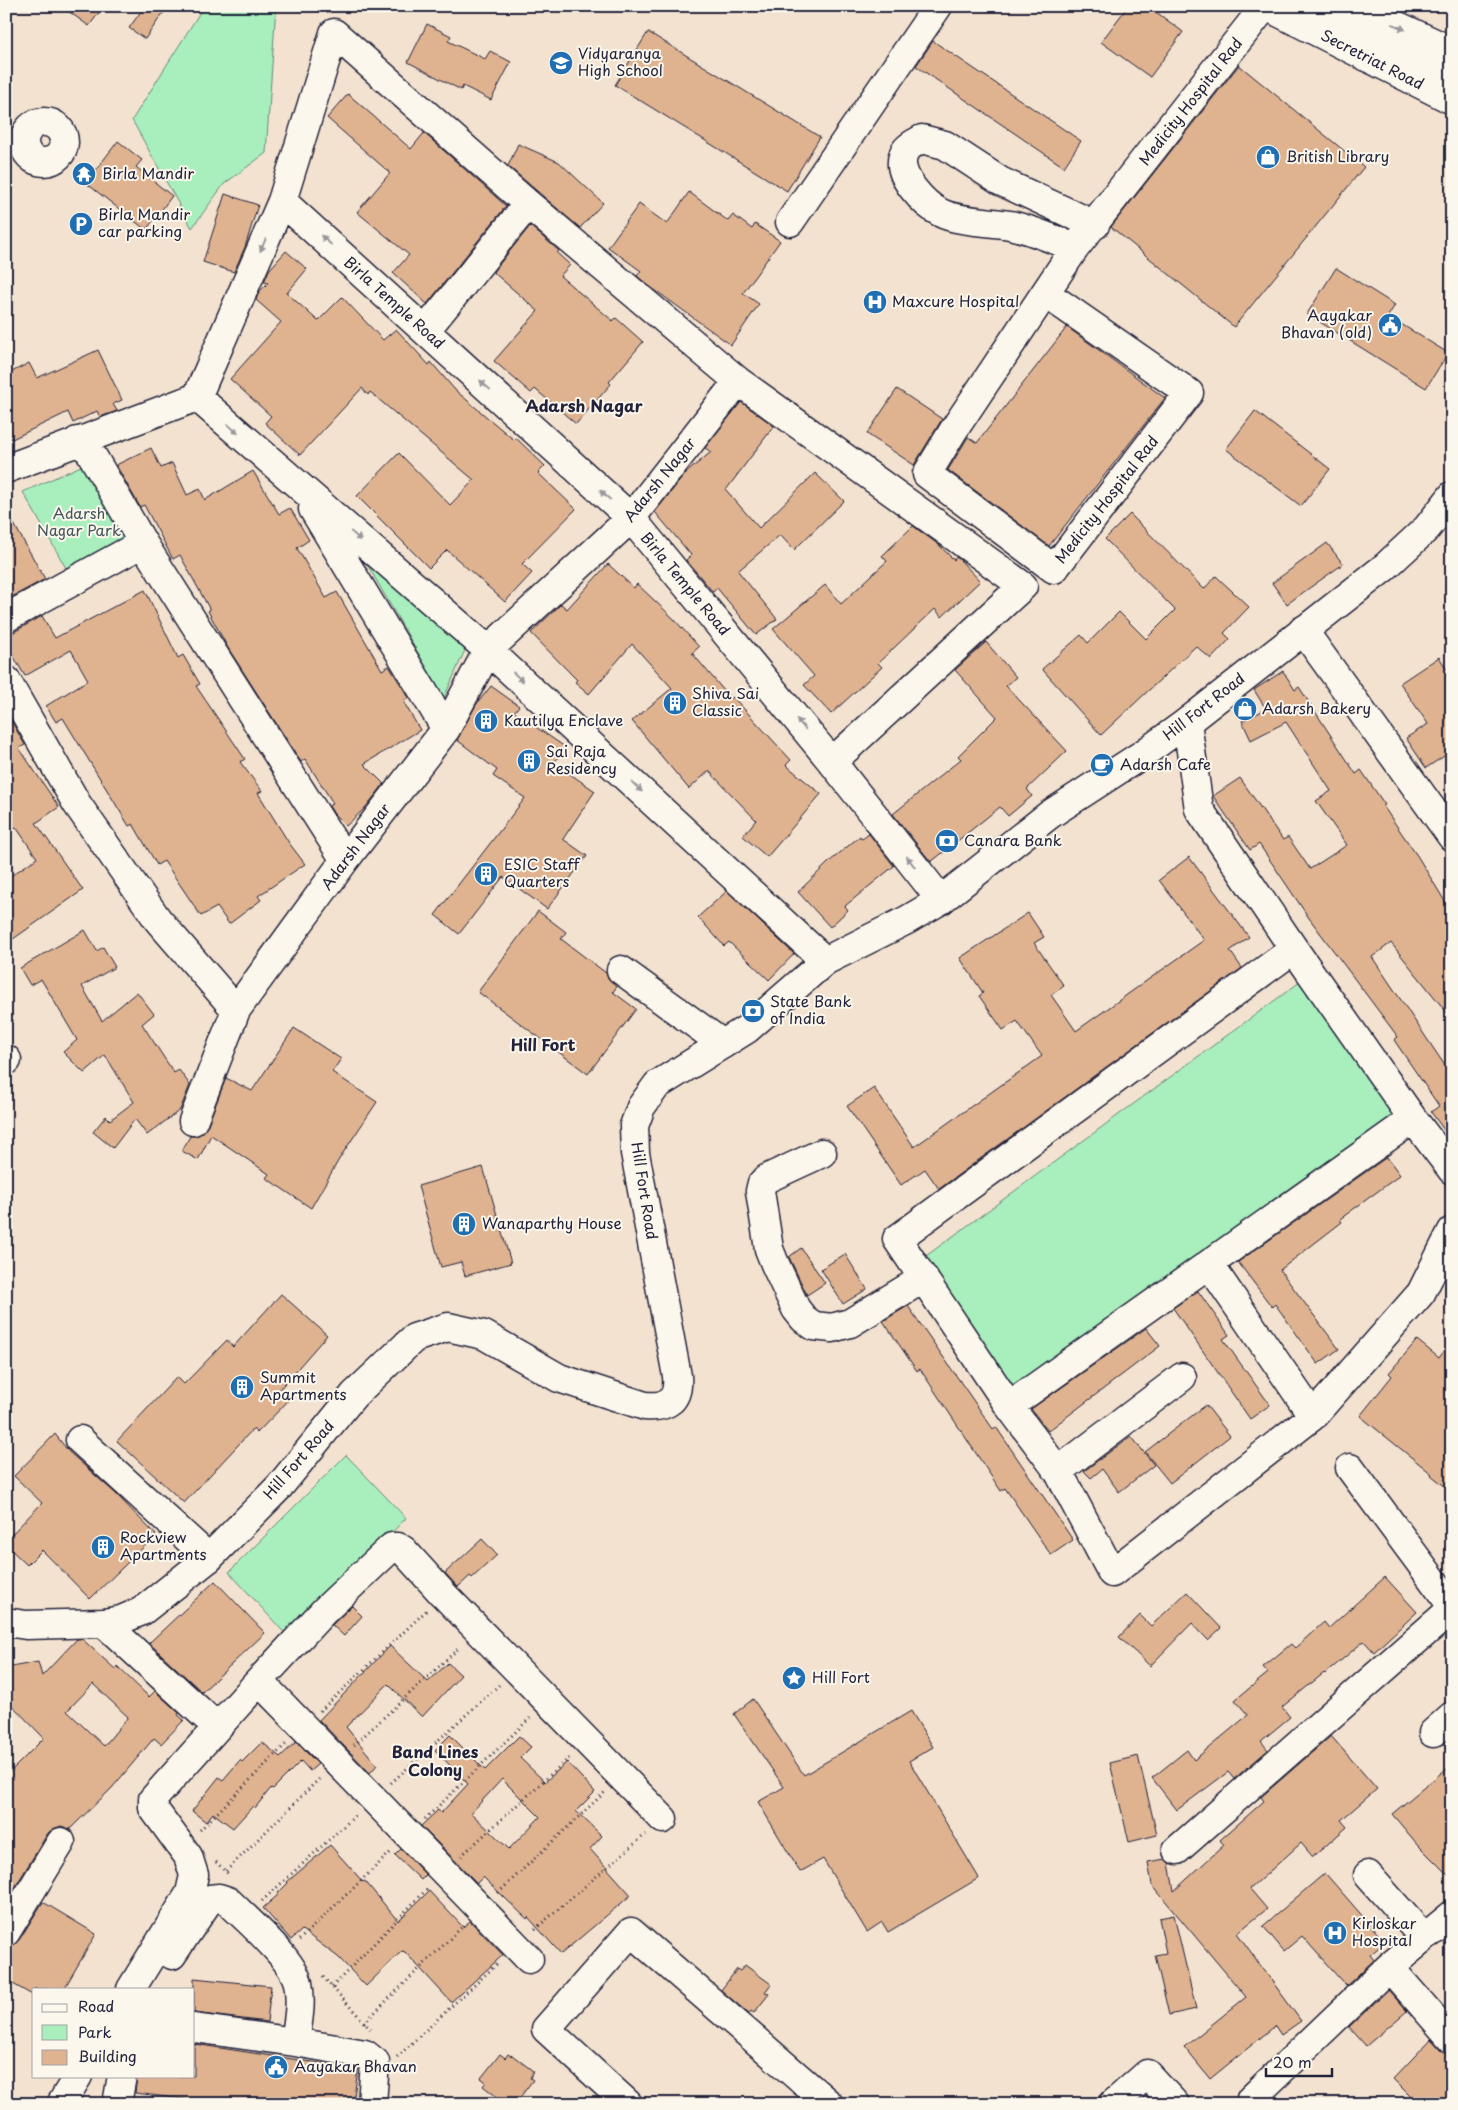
<svg xmlns="http://www.w3.org/2000/svg" width="1458" height="2110" font-family="'Playpen Sans',sans-serif">
<rect width="100%" height="100%" fill="#f3e2d0"/>
<filter id="ink" filterUnits="userSpaceOnUse"><feTurbulence type="fractalNoise" baseFrequency=".02" numOctaves="2"/><feDisplacementMap in="SourceGraphic" scale="10" xChannelSelector="R" yChannelSelector="G"/><feConvolveMatrix kernelMatrix="1 2 1 2 8 2 1 2 1" color-interpolation-filters="sRGB"/></filter>
<g filter="url(#ink)">
<path fill="#a8efbd" stroke="#65887c" d="M204,6H276L266,153L224,184L192,228L132,120Z
M81,466L117,517L127,537L66,568L23,492Z
M360,552L469,641L444,698Z
M1304,979L1400,1114L1014,1388L926,1256Z
M346,1455L406,1518L290,1639L229,1572Z"/>
<path fill="#dfb290" stroke="#22223b" fill-rule="evenodd" d="M61,6H104L89,26Z
M145,6H168L145,39L129,28Z
M1128,6H1148L1183,32L1150,77L1101,42Z
M427,24L451,36L448,41L485,59L490,51L511,62L491,100L463,86L461,90L408,62Z
M648,32L820,137L787,191L615,85Z
M933,41L1081,141L1064,167L916,66Z
M1239,65L1364,167L1234,327L1111,227Z
M348,94L411,149L424,133L506,206L427,304L393,273L409,255L357,212L390,173L327,118Z
M118,141L142,160L136,167L172,196L146,230L86,183Z
M518,144L559,162L603,203L580,228L508,166Z
M689,192L728,221L733,215L752,229L755,224L780,241L743,293L759,304L731,345L648,285L637,276L641,271L608,247L639,204L667,224Z
M225,194L258,205L245,247L234,272L203,262Z
M530,226L559,251L557,253L570,265L560,276L613,321L616,318L643,342L609,382L611,384L576,424L535,389L531,393L494,361L538,311L493,272Z
M286,251L307,269L287,293L318,321L342,297L383,340L396,329L429,365L431,362L455,390L514,440L516,438L545,466L538,473L576,509L522,564L532,573L505,602L447,550L429,568L357,496L399,453L450,505L474,480L370,392L368,395L362,388L300,455L265,423L271,416L230,379L281,322L256,300L259,292L268,283L264,282L269,270Z
M1336,268L1395,305L1388,316L1448,353L1426,388L1307,314Z
M1067,327L1165,398L1049,546L948,470L968,437L977,443Z
M98,350L122,400L113,404L117,411L100,417L97,411L73,423L68,412L6,442V375L29,363L37,378Z
M897,389L942,419L914,465L867,434Z
M741,402L774,426L726,490L759,528L815,473L844,501L794,550L780,535L738,571L777,619L756,635L717,588L713,592L686,560L691,555L655,512L686,473L711,452L705,448Z
M1255,411L1330,469L1301,506L1226,449Z
M151,448L161,468L172,463L187,495L200,489L205,500L253,471L279,514L290,508L309,540L297,548L326,598L337,592L382,670L389,666L409,698L403,701L420,730L364,764L384,784L365,808L346,826L334,814L329,806L333,803L305,759L301,762L228,648L208,611L210,610L180,555L173,559L144,505L140,507L116,465Z
M6,510L45,579L6,600Z
M1130,514L1204,589L1216,576L1249,607L1224,633L1230,639L1211,659L1196,646L1101,735L1042,669L1081,635L1088,643L1119,612L1146,639L1175,610L1105,539Z
M913,526L939,545L954,560L956,557L960,560L980,581L942,617L935,609L878,663L882,667L831,714L804,685L814,676L773,629L825,585L841,604L887,561L882,556Z
M1327,543L1343,564L1287,604L1272,583Z
M608,564L634,588L637,584L673,618L699,647L692,653L731,699L733,697L791,760L786,765L821,794L767,857L743,836L756,820L709,771L689,789L632,721L672,688L632,644L589,694L575,682L577,680L531,633L561,604L567,609Z
M145,590L178,658L183,655L200,684L196,686L245,759L240,762L262,791L258,793L289,843L305,864L258,896L261,900L229,924L217,907L201,916L164,861L157,865L133,824L129,826L63,718L56,722L46,706L88,680L71,650L25,676L6,644V634L14,632L42,616L55,638Z
M986,642L1016,677L1006,686L1067,751L1027,789L1032,796L1008,816L1000,807L931,862L893,814L961,759L958,756L997,717L955,670Z
M1439,657L1452,677V751L1426,768L1406,738L1428,724L1400,683Z
M1283,671L1295,690L1299,687L1356,774L1361,770L1385,805L1383,806L1418,857L1452,913V1019L1391,943L1372,957L1452,1076V1141L1431,1112L1439,1106L1394,1040L1398,1037L1309,918L1259,844L1250,850L1213,796L1240,778L1283,840L1288,837L1310,869L1347,845L1316,801L1331,791L1286,722L1251,740L1242,721L1266,709L1254,690Z
M491,686L519,706L514,712L565,747L554,763L595,791L563,839L587,856L547,909L503,877L459,934L435,915L525,798L493,776L497,770L457,740L476,705Z
M6,712L25,745L19,748L59,807L36,823L83,890L6,944V879L37,858L16,827L6,834Z
M869,834L894,866L845,906L848,910L830,927L798,892L829,862L860,836L862,839Z
M1189,857L1249,937L1230,951L1242,968L939,1189L925,1169L901,1185L847,1106L874,1088L914,1147L1042,1056L1017,1021L1003,1030L979,996L983,993L960,958L1028,913L1044,937L1034,943L1064,986L1051,995L1076,1031L1204,940L1159,880Z
M727,891L794,954L769,980L729,942L724,946L698,917Z
M538,911L566,932L561,939L606,973L607,977L617,986L613,992L636,1009L588,1074L478,992Z
M85,930L97,951L103,947L115,967L82,986L102,1021L137,992L154,1014L142,1024L174,1073L179,1070L190,1085L180,1110L147,1135L135,1119L113,1148L93,1132L106,1116L110,1120L134,1102L105,1055L84,1073L63,1052L77,1040L41,979L30,985L20,968Z
M294,1028L341,1059L332,1072L377,1102L341,1156L311,1208L266,1178L269,1174L211,1135L198,1160L182,1151L190,1136H196L202,1133L207,1127L226,1078L252,1091Z
M1387,1157L1400,1175L1340,1219L1342,1222L1280,1270L1339,1349L1318,1364L1275,1304L1272,1307L1238,1262Z
M483,1167L511,1263L465,1276L461,1262L441,1267L418,1186Z
M801,1248L825,1283L807,1295L789,1257Z
M845,1254L867,1289L843,1304L821,1269Z
M1198,1291L1229,1335L1223,1339L1270,1405L1250,1419L1173,1308Z
M281,1294L327,1335L278,1391L288,1401L257,1433L253,1429L184,1503L117,1441L177,1377L184,1384L227,1340L233,1347Z
M908,1306L993,1429L996,1427L1073,1540L1051,1555L1005,1488L1001,1491L920,1369L917,1371L883,1321Z
M1146,1328L1160,1346L1048,1431L1031,1409Z
M1417,1340L1439,1358L1452,1340V1492L1431,1475L1432,1474L1360,1416L1392,1376L1389,1373Z
M1206,1405L1230,1436L1170,1483L1145,1452Z
M55,1434L69,1452L115,1493L156,1535L90,1599L42,1550L27,1565L6,1545V1540L42,1503L14,1476Z
M1131,1436L1154,1465L1119,1492L1102,1469L1091,1478L1084,1471Z
M482,1539L497,1555L472,1578L470,1576L458,1587L445,1573Z
M1385,1577L1417,1612L1374,1652L1364,1641L1325,1674L1324,1673L1282,1707L1290,1717L1261,1741L1268,1750L1234,1779L1228,1772L1177,1810L1152,1778L1187,1750L1194,1760L1248,1715L1235,1700L1268,1673L1263,1667L1291,1644L1295,1648L1324,1622L1329,1628Z
M215,1581L265,1633L202,1692L149,1643Z
M1187,1592L1221,1628L1208,1640L1192,1623L1150,1666L1119,1637L1140,1615L1151,1626Z
M352,1606L362,1616L344,1636L332,1625Z
M77,1639H82L115,1669L117,1666L149,1697L155,1691L179,1713L178,1715L184,1720L161,1744L154,1738L112,1788L70,1829L61,1826L53,1829L48,1833L6,1902V1776L44,1738L6,1699V1668L38,1662L42,1676ZM93,1684L128,1717L104,1746L67,1711Z
M390,1646L428,1682L448,1663L461,1675L422,1717L388,1684L346,1727L377,1765L370,1773L319,1720Z
M753,1699L804,1775L911,1711L933,1747L909,1761L979,1878L888,1932L882,1922L867,1932L823,1859L800,1872L758,1802L784,1787L734,1714Z
M450,1735L485,1770L519,1736L531,1747L520,1758L545,1782L567,1762L595,1792L576,1811L602,1836L590,1849L631,1895L561,1954L528,1917L527,1919L483,1877L477,1883L421,1826L438,1810L441,1813L468,1784L435,1750ZM502,1779L540,1817L509,1849L471,1813Z
M1331,1736L1377,1789L1341,1820L1347,1827L1313,1857L1301,1843L1250,1889L1267,1909L1237,1933L1301,2021L1281,2035L1275,2026L1210,2079L1184,2047L1246,1997L1152,1885L1148,1862L1165,1859L1169,1863L1174,1891L1224,1845L1220,1840L1264,1801L1261,1797Z
M262,1742L280,1757L296,1742L318,1764L310,1771L301,1761L273,1789L271,1788L255,1808L253,1806L233,1828L213,1813L206,1822L192,1811L219,1777L223,1780L240,1760L242,1762Z
M1138,1756L1157,1835L1129,1842L1110,1763Z
M1452,1764V1879L1418,1845L1392,1814Z
M330,1845L363,1882L365,1881L398,1921L429,1891L463,1927L470,1921L503,1955L451,2002L405,1952L402,1951L366,1986L338,1957L302,1930L291,1940L263,1908L279,1894L278,1893L288,1883L287,1882Z
M401,1849L426,1875L421,1880L395,1855Z
M1325,1873L1385,1942L1370,1955L1374,1960L1346,1986L1302,1936L1284,1951L1263,1926Z
M43,1902L96,1934L64,1989H34V1996L6,1980V1948L14,1945L19,1940Z
M1174,1915L1196,2009L1169,2015L1155,1955L1166,1953L1159,1918Z
M745,1965L771,1984L765,1992L769,1994L754,2013L751,2011L749,2014L721,1990L737,1969L740,1971Z
M194,1978L271,1986L267,2022L194,2013Z
M1388,1990L1407,2011L1366,2046L1349,2027Z
M1431,2039L1441,2050L1452,2054V2104H1418L1393,2079Z
M194,2044L358,2069L353,2104H223L135,2093L137,2076H194Z
M500,2054L505,2058L508,2054L511,2056L512,2055L533,2071L530,2078L533,2080L515,2104H506L483,2086L486,2082L481,2078Z"/>
<g fill="none" stroke-linecap="round" stroke-linejoin="round">
<g stroke="#22223b" stroke-width="31">
<path id="minor" d="M24 142a20 20 0 1 1 40 0a20 20 0 1 1-40 0Z
M282,201L631,518L832,762L941,900
M790,222L938,6
M1075,248C1053,239 1033,230 1010,225C992,222 956,221 941,213C925,205 896,176 903,156C905,147 915,143 922,139L945,145L1000,181L1095,225
M1045,293L1189,393L1054,569L927,474L953,431L1075,248L1265,6
M425,331L528,204
M197,397L488,650L825,961
M77,441L89,450L143,543L345,860
M6,469L197,397L282,201L334,33L528,204L738,381L1023,586L832,762
M313,509L446,729
M6,618L143,543
M1303,630L1452,837
M6,680L77,804L158,920L236,1010L345,860L446,729L488,650L631,518L738,381
M1187,722L1199,809L1294,949L1413,1119L1452,1170
M1294,949L897,1239L1009,1406L1058,1471L1112,1573L1313,1416L1421,1293L1452,1231
M621,970L723,1044
M6,1059L7,1060
M193,1121L236,1010
M822,1153L768,1178L762,1183L760,1191L769,1249L775,1264L796,1309L804,1319L814,1326L832,1328L850,1323L924,1278
M1209,1264L1313,1416
M1009,1406L1413,1119
M80,1440L209,1558
M1350,1468L1452,1606
M1058,1471L1182,1377
M104,1623L217,1727
M259,1681L529,1959
M1433,1733L1452,1716
M1177,1850L1452,1609
M1368,1875L1424,1938
M6,1932L61,1842
M172,1955L210,1899L219,1898L228,1901C247,1920 292,1958 298,1983C302,2003 298,2022 295,2042
M1389,1967L1452,2039
M131,1989L190,1893L194,1875L188,1856L153,1808V1799L259,1681L324,1611L392,1547H398L403,1550L443,1594L663,1819
M194,2028L295,2042L365,2054L375,2062L372,2104
M1251,2099L1389,1967L1452,1915
M61,2104L78,2076
M117,2104L122,2076
M628,2104L546,2029L631,1932L829,2104
M1113,2104L1147,2074L1175,2104"/>
</g>
<g stroke="#22223b" stroke-width="31">
<path id="major" d="M1299,6L1452,78
M1355,6L1452,51
M6,1622L26,1625L104,1623L121,1620L142,1611L209,1558L279,1487L354,1395L414,1338L448,1327L484,1335L559,1378L645,1406C668,1408 679,1400 677,1376L635,1153L634,1126L641,1107L657,1085L747,1029L825,961L907,920L941,900L1049,815L1143,754L1187,722L1385,567L1427,528L1452,496"/>
</g>
<g stroke="#22223b" stroke-width="31">
<path id="highway" d="M1266,6L1452,100"/>
</g>
<path stroke="#22223b" stroke-width="3" stroke-dasharray="1 4" stroke-linecap="butt" d="M320,1711L427,1610
M354,1745L460,1647
M391,1783L499,1685
M425,1819L530,1718
M200,1830L287,1743
M461,1856L569,1758
M216,1862L229,1875
M226,1871L319,1779
M498,1893L605,1792
M262,1901L357,1814
M535,1929L646,1834
M299,1940L392,1851
M323,1977L371,2030
M332,1987L428,1888
M364,2023L463,1926
M397,2057L499,1962"/>
<use href="#minor" stroke="#fbf7ec" stroke-width="28"/>
<use href="#major" stroke="#fbf7ec" stroke-width="28"/>
<use href="#highway" stroke="#fbf7ec" stroke-width="28"/>
</g>
<defs><path id="oneway-solid" d="M-6-.8H1V-3.2L6.5 0L1 3.2V.8H-6Z" transform="scale(1.25)"/></defs>
<g fill="#99979c">
<use href="#oneway-solid" transform="translate(1399 27) rotate(24)"/>
<use href="#oneway-solid" transform="translate(326 240) rotate(-138)"/>
<use href="#oneway-solid" transform="translate(263 245) rotate(114)"/>
<use href="#oneway-solid" transform="translate(485 385) rotate(-138)"/>
<use href="#oneway-solid" transform="translate(233 429) rotate(41)"/>
<use href="#oneway-solid" transform="translate(605 495) rotate(-138)"/>
<use href="#oneway-solid" transform="translate(356 536) rotate(41)"/>
<use href="#oneway-solid" transform="translate(518 677) rotate(43)"/>
<use href="#oneway-solid" transform="translate(801 724) rotate(-130)"/>
<use href="#oneway-solid" transform="translate(637 787) rotate(43)"/>
<use href="#oneway-solid" transform="translate(911 862) rotate(-128)"/>
</g>
</g>
<defs>
<g id="school-disc" transform="scale(1.25)"><circle r="9.5" fill="#1f6fb2" stroke="#fbf7ec"/><path d="M0-5L7-2L0 1L-7-2ZM-4 1L0 2.5L4 1V4Q0 6-4 4Z" fill="#fff"/></g>
<g id="shop-disc" transform="scale(1.25)"><circle r="9.5" fill="#1f6fb2" stroke="#fbf7ec"/><path d="M-5-2.5h2.3a2.7 3.5 0 0 1 5.4 0H5L5.5 6h-11ZM-1.5-2.5h3a1.5 2.3 0 0 0-3 0Z" fill="#fff"/></g>
<g id="temple-disc" transform="scale(1.25)"><circle r="9.5" fill="#1f6fb2" stroke="#fbf7ec"/><path d="M0-6L5-2H3V0L6.5 2.5H4V6H1.5V3h-3V6H-4V2.5H-6.5L-3 0V-2H-5Z" fill="#fff"/></g>
<g id="parking-disc" transform="scale(1.25)"><circle r="9.5" fill="#1f6fb2" stroke="#fbf7ec"/><path d="M-3.5-5.5H1a3.5 3.5 0 0 1 0 7H-1V5.5H-3.5ZM-1-3.4V-.6H.8a1.4 1.4 0 0 0 0-2.8Z" fill="#fff"/></g>
<g id="hospital-disc" transform="scale(1.25)"><circle r="9.5" fill="#1f6fb2" stroke="#fbf7ec"/><path d="M-5-5h3v3.5h4V-5h3V5h-3V1.5h-4V5h-3Z" fill="#fff"/></g>
<g id="civic-disc" transform="scale(1.25)"><circle r="9.5" fill="#1f6fb2" stroke="#fbf7ec"/><path d="M-.6-6.5H3V-4.5H.6V-3L4-1V1h2V6H-6V1h2V-1L-.6-3ZM-1.2 2.5V6h2.4V2.5Z" fill="#fff"/></g>
<g id="building-disc" transform="scale(1.25)"><circle r="9.5" fill="#1f6fb2" stroke="#fbf7ec"/><path d="M-4-6H4V6H1V3H-1V6H-4ZM-2.5-4.3h1.7v1.8h-1.7ZM.8-4.3h1.7v1.8H.8ZM-2.5-1h1.7V.8h-1.7ZM.8-1h1.7V.8H.8Z" fill="#fff"/></g>
<g id="cafe-disc" transform="scale(1.25)"><circle r="9.5" fill="#1f6fb2" stroke="#fbf7ec"/><path d="M-5.5-4.5H6V0H3Q3 3.5 0 3.5H-2.5Q-5.5 3.5-5.5 0ZM3-3.2v2h1.7v-2ZM-6 4.5H4V6H-6Z" fill="#fff"/></g>
<g id="bank-disc" transform="scale(1.25)"><circle r="9.5" fill="#1f6fb2" stroke="#fbf7ec"/><path d="M-6-4H6V4H-6ZM0-2.3a2.3 2.3 0 1 0 0 4.6a2.3 2.3 0 1 0 0-4.6Z" fill="#fff"/></g>
<g id="sight-disc" transform="scale(1.25)"><circle r="9.5" fill="#1f6fb2" stroke="#fbf7ec"/><path d="M0-6L1.8-2.2L6-1.7L2.9 1.2L3.7 5.4L0 3.3L-3.7 5.4L-2.9 1.2L-6-1.7L-1.8-2.2Z" fill="#fff"/></g>
</defs>
<g fill-rule="evenodd">
<use href="#school-disc" x="561" y="63"/>
<use href="#shop-disc" x="1268" y="157"/>
<use href="#temple-disc" x="84" y="174"/>
<use href="#parking-disc" x="81" y="224"/>
<use href="#hospital-disc" x="875" y="302"/>
<use href="#civic-disc" x="1390" y="325"/>
<use href="#building-disc" x="675" y="703"/>
<use href="#shop-disc" x="1245" y="709"/>
<use href="#building-disc" x="486" y="721"/>
<use href="#building-disc" x="529" y="761"/>
<use href="#cafe-disc" x="1102" y="765"/>
<use href="#bank-disc" x="947" y="841"/>
<use href="#building-disc" x="486" y="874"/>
<use href="#bank-disc" x="753" y="1011"/>
<use href="#building-disc" x="464" y="1224"/>
<use href="#building-disc" x="242" y="1387"/>
<use href="#building-disc" x="103" y="1547"/>
<use href="#sight-disc" x="794" y="1678"/>
<use href="#hospital-disc" x="1335" y="1933"/>
<use href="#civic-disc" x="276" y="2067"/>
</g>
<g text-anchor="middle" stroke-width="4" stroke-linejoin="round" paint-order="stroke">
<g font-size="15" fill="#22223b" stroke="#fbf7ec" text-anchor="start">
<text x="578" y="59">Vidyaranya<tspan x="578" dy="17">High School</tspan></text>
<text x="1286" y="162">British Library</text>
<text x="102" y="179">Birla Mandir</text>
<text x="98" y="220">Birla Mandir<tspan x="98" dy="17">car parking</tspan></text>
<text x="892" y="307">Maxcure Hospital</text>
<text x="1372" y="321" text-anchor="end">Aayakar<tspan x="1372" dy="17">Bhavan (old)</tspan></text>
<text x="692" y="699">Shiva Sai<tspan x="692" dy="17">Classic</tspan></text>
<text x="1262" y="714">Adarsh Bakery</text>
<text x="504" y="726">Kautilya Enclave</text>
<text x="546" y="757">Sai Raja<tspan x="546" dy="17">Residency</tspan></text>
<text x="1120" y="770">Adarsh Cafe</text>
<text x="964" y="846">Canara Bank</text>
<text x="504" y="870">ESIC Staff<tspan x="504" dy="17">Quarters</tspan></text>
<text x="770" y="1007">State Bank<tspan x="770" dy="17">of India</tspan></text>
<text x="482" y="1229">Wanaparthy House</text>
<text x="260" y="1383">Summit<tspan x="260" dy="17">Apartments</tspan></text>
<text x="120" y="1543">Rockview<tspan x="120" dy="17">Apartments</tspan></text>
<text x="812" y="1683">Hill Fort</text>
<text x="1352" y="1929">Kirloskar<tspan x="1352" dy="17">Hospital</tspan></text>
<text x="294" y="2072">Aayakar Bhavan</text>
</g>
<g font-size="15" fill="#22223b" stroke="#fbf7ec">
<text transform="translate(1372 60) rotate(27)" y="5">Secretriat Road</text>
<text transform="translate(1191 102) rotate(-52)" y="5">Medicity Hospital Rad</text>
<text transform="translate(394 303) rotate(42)" y="5">Birla Temple Road</text>
<text transform="translate(660 480) rotate(-51)" y="5">Adarsh Nagar</text>
<text transform="translate(1107 500) rotate(-52)" y="5">Medicity Hospital Rad</text>
<text transform="translate(685 584) rotate(50)" y="5">Birla Temple Road</text>
<text transform="translate(1204 707) rotate(-38)" y="5">Hill Fort Road</text>
<text transform="translate(356 847) rotate(-53)" y="5">Adarsh Nagar</text>
<text transform="translate(644 1191) rotate(81)" y="5">Hill Fort Road</text>
<text transform="translate(299 1460) rotate(-49)" y="5">Hill Fort Road</text>
</g>
<g font-size="15" fill="#44555c" stroke="#fbf7ec">
<text x="79" y="519">Adarsh<tspan x="79" dy="17">Nagar Park</tspan></text>
</g>
<g font-size="16" font-weight="bold" fill="#22223b" stroke="#fbf7ec">
<text x="584" y="412">Adarsh Nagar</text>
<text x="543" y="1051">Hill Fort</text>
<text x="435" y="1758">Band Lines<tspan x="435" dy="18">Colony</tspan></text>
</g>
</g>
<rect width="1458" height="2110" fill="none" stroke="#fbf7ec" stroke-width="25"/>
<rect x="12" y="12" width="1433" height="2085" fill="none" stroke="#22223b" stroke-width="2" filter="url(#ink)"/>
<rect x="32" y="1988" width="162" height="90" fill="#fbf7ec" stroke="#a4a2a5"/>
<rect x="42" y="2004" width="25" height="8" fill="#fbf7ec" stroke="#a4a2a5"/>
<text x="78" y="2012" font-size="15" fill="#22223b">Road</text>
<rect x="42" y="2025" width="25" height="15" fill="#a8efbd" stroke="#a4a2a5"/>
<text x="78" y="2038" font-size="15" fill="#22223b">Park</text>
<rect x="42" y="2050" width="25" height="15" fill="#dfb290" stroke="#a4a2a5"/>
<text x="78" y="2062" font-size="15" fill="#22223b">Building</text>
<path d="M1266 2068v8h66v-8" fill="none" stroke="#22223b" stroke-width="2.5"/>
<text x="1273" y="2068" font-size="15" fill="#22223b" stroke="#fbf7ec" stroke-width="4" paint-order="stroke">20 m</text>
</svg>
